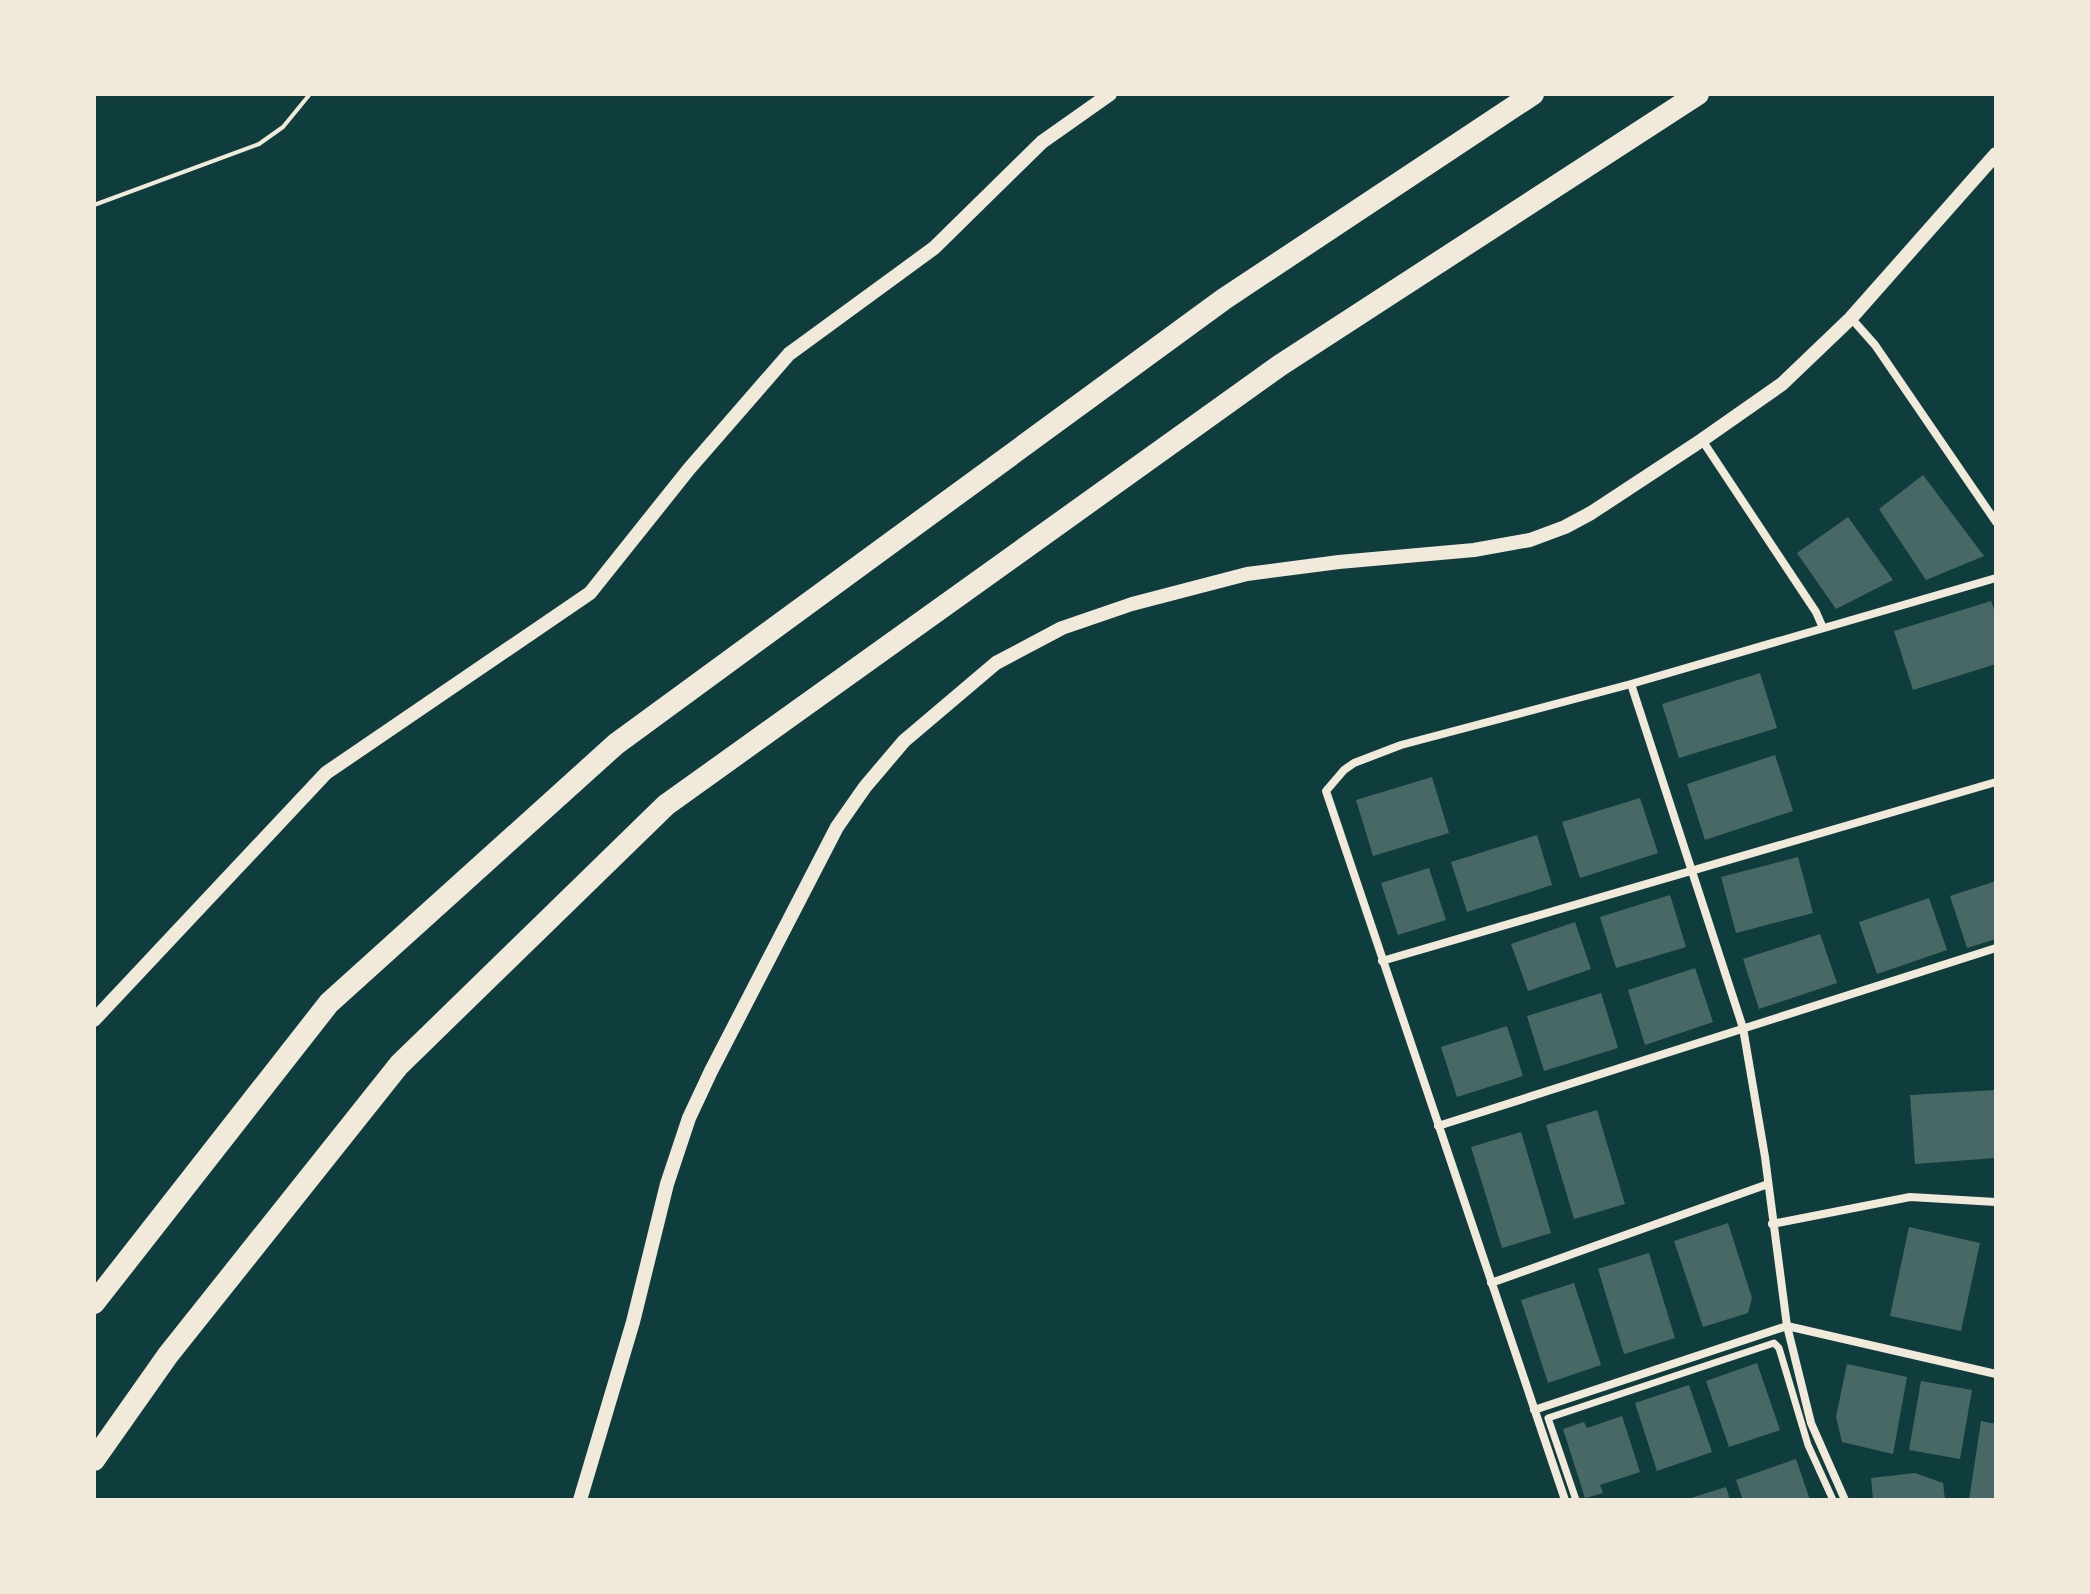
<svg xmlns="http://www.w3.org/2000/svg" width="2090" height="1594" font-family="'Noto Sans',sans-serif">
<rect width="100%" height="100%" fill="#0f3d3e"/>
<path fill="#486865" d="M1923,475L1984,556L1926,580L1879,509Z
M1848,517L1893,580L1836,609L1797,553Z
M1991,601L1996,615V664L1913,690L1894,631Z
M1760,673L1777,728L1679,758L1662,704Z
M1775,755L1793,811L1705,840L1687,784Z
M1432,777L1449,833L1373,856L1356,800Z
M1640,798L1658,853L1580,878L1562,822Z
M1537,835L1552,885L1467,912L1451,862Z
M1798,857L1813,913L1736,933L1721,877Z
M1429,868L1446,920L1398,935L1381,883Z
M1996,881V939L1967,948L1950,896Z
M1670,895L1686,947L1616,968L1600,917Z
M1929,898L1947,950L1877,974L1859,922Z
M1575,922L1591,969L1528,991L1511,944Z
M1820,934L1837,983L1759,1009L1743,959Z
M1695,968L1713,1022L1645,1045L1628,990Z
M1601,993L1618,1048L1544,1071L1527,1016Z
M1507,1026L1523,1076L1457,1097L1441,1047Z
M1996,1090V1158L1915,1164L1910,1095Z
M1597,1110L1625,1204L1574,1219L1546,1125Z
M1521,1132L1551,1233L1502,1248L1471,1147Z
M1728,1223L1752,1298L1748,1313L1703,1327L1674,1241Z
M1909,1227L1980,1243L1961,1331L1890,1316Z
M1649,1253L1675,1338L1624,1354L1598,1269Z
M1574,1283L1601,1365L1548,1383L1521,1300Z
M1757,1363L1780,1430L1729,1447L1706,1381Z
M1847,1364L1907,1377L1893,1454L1842,1442L1836,1417Z
M1921,1381L1972,1390L1960,1459L1909,1450Z
M1689,1385L1712,1452L1657,1471L1635,1403Z
M1622,1416L1640,1472L1600,1485L1603,1493L1585,1498L1563,1429L1584,1422L1587,1428Z
M1981,1421L1996,1424V1500H1969Z
M1796,1459L1810,1500H1743L1736,1480Z
M1915,1473L1943,1483L1945,1500H1873L1871,1478Z
M1726,1487L1730,1500H1688V1499Z"/>
<g fill="none" stroke-linecap="round" stroke-linejoin="round">
<path stroke="#f1e9da" stroke-width="4" d="M94,205L259,144L283,127L310,94"/>
<path stroke="#f1e9da" stroke-width="7" d="M1576,1500L1548,1418L1774,1343L1779,1348L1808,1445L1833,1500"/>
<path stroke="#f1e9da" stroke-width="8" d="M1851,318L1875,345L1996,522
M1702,440L1816,612L1823,628
M1631,684L1743,1028L1765,1157L1787,1326L1811,1423L1845,1500
M1382,961L1996,782
M1438,1126L1996,948
M1772,1224L1910,1197L1996,1202
M1491,1283L1768,1184
M1534,1410L1787,1326L1996,1374
M1565,1500L1326,791L1344,770L1354,763L1401,745L1631,684L1996,578"/>
<path stroke="#f1e9da" stroke-width="14" d="M94,1020L326,773L590,593L689,469L789,354L934,248L1042,142L1110,94
M580,1500L633,1322L667,1184L689,1118L711,1071L837,827L865,787L904,741L996,663L1062,628L1132,604L1247,574L1339,562L1474,550L1530,540L1565,527L1591,513L1702,440L1782,384L1851,318L1996,154"/>
<path stroke="#f1e9da" stroke-width="22" d="M94,1303L329,1003L616,744L1224,299L1533,94
M94,1460L168,1355L399,1065L666,805L1279,366L1698,94"/>
</g>
<rect width="2090" height="1594" fill="none" stroke="#f1e9da" stroke-width="192"/>
</svg>
